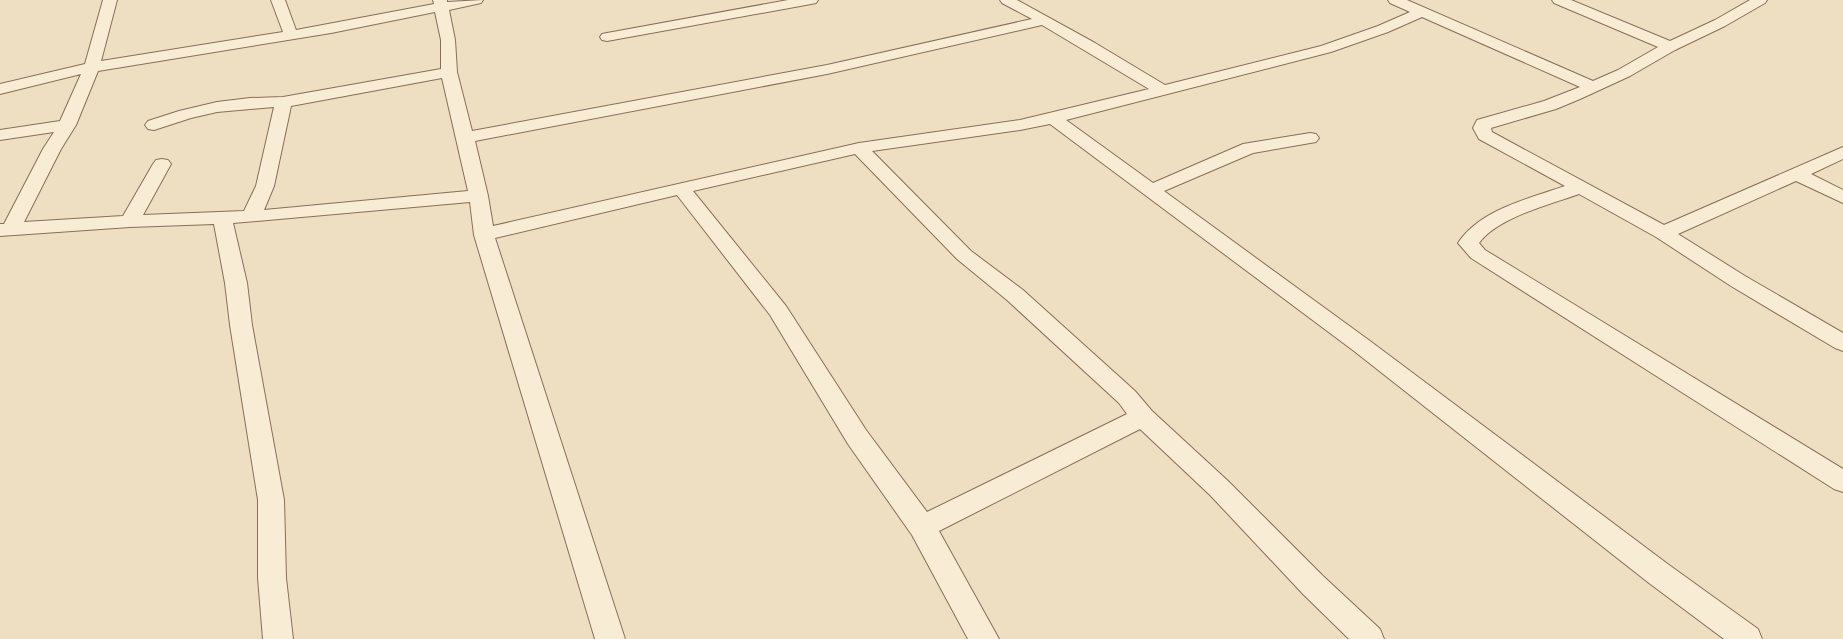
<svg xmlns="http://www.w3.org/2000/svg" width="1843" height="639" font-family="'Roboto Serif',serif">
<rect width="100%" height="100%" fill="#eedec2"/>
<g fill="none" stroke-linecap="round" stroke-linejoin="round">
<g stroke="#876f59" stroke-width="2">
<path id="minor" d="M103,0H117L101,61L283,32L271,0H285L296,30L434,4L433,0H447V2L483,0L481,3L449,10L455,40L457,72L472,131L827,65L1032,19L1002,3L1000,0H1017L1095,43L1165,85L1321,46L1378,26L1410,12L1390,3L1388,0H1407L1593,81L1618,70L1658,47L1554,3L1552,0H1571L1670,41L1715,20L1750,0H1767L1765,3L1725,26L1675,50L1630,76L1580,99L1556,109L1491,128L1492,132L1664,225L1843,147V159L1811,174L1843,190V203L1796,181L1678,234L1745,276L1843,333V351L1835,348L1731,286L1656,237L1579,194C1549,205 1498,217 1479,243L1485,250L1843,469V492L1834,489L1471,258L1458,243C1481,209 1528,199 1565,186L1479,139L1473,128L1477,120L1544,101L1580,87L1422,17L1388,32L1331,52L1066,120L1153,183L1243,144L1310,133L1316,134L1319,138L1316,142L1253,153L1164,191L1370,341L1669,565L1758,629L1762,639H1724L1649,583L1354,351L1050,124L1020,130L872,151L971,251L1023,290L1135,391L1152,411L1228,481L1323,576L1380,629L1384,639H1349L1303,594L1210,495L1140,429L939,531L999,639H968L912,535L848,444L770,315L677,195L495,238L625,639H595L474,235L470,202L233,223L247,283L252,325L284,500L286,578L293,639H263L258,578V500L230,325L225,283L214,224L130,227L0,236V224H4L43,149L54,132L0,140V130L60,121L81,74L0,94V84L85,64ZM435,12L441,40V69L283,97L250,98L217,102L179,111L148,121L145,125L148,129L154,130L191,118L217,112L274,107L256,186L244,211L143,215L171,164L168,160L162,159L156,160L153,164L123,216L24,222L61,149L76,125L98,71L331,33ZM1042,25L1149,89L1020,120L859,143L493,226L488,196L475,141L827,74ZM442,78L468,191L264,210L274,186L291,106ZM855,154L957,259L1007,300L1119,403L1127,414L927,512L866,430L786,306L693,191Z
M788,0H818L816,3L811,4L607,41L602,40L600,37L602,34L607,33Z"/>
</g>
<use href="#minor" fill="#f9ecd5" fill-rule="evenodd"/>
</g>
</svg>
